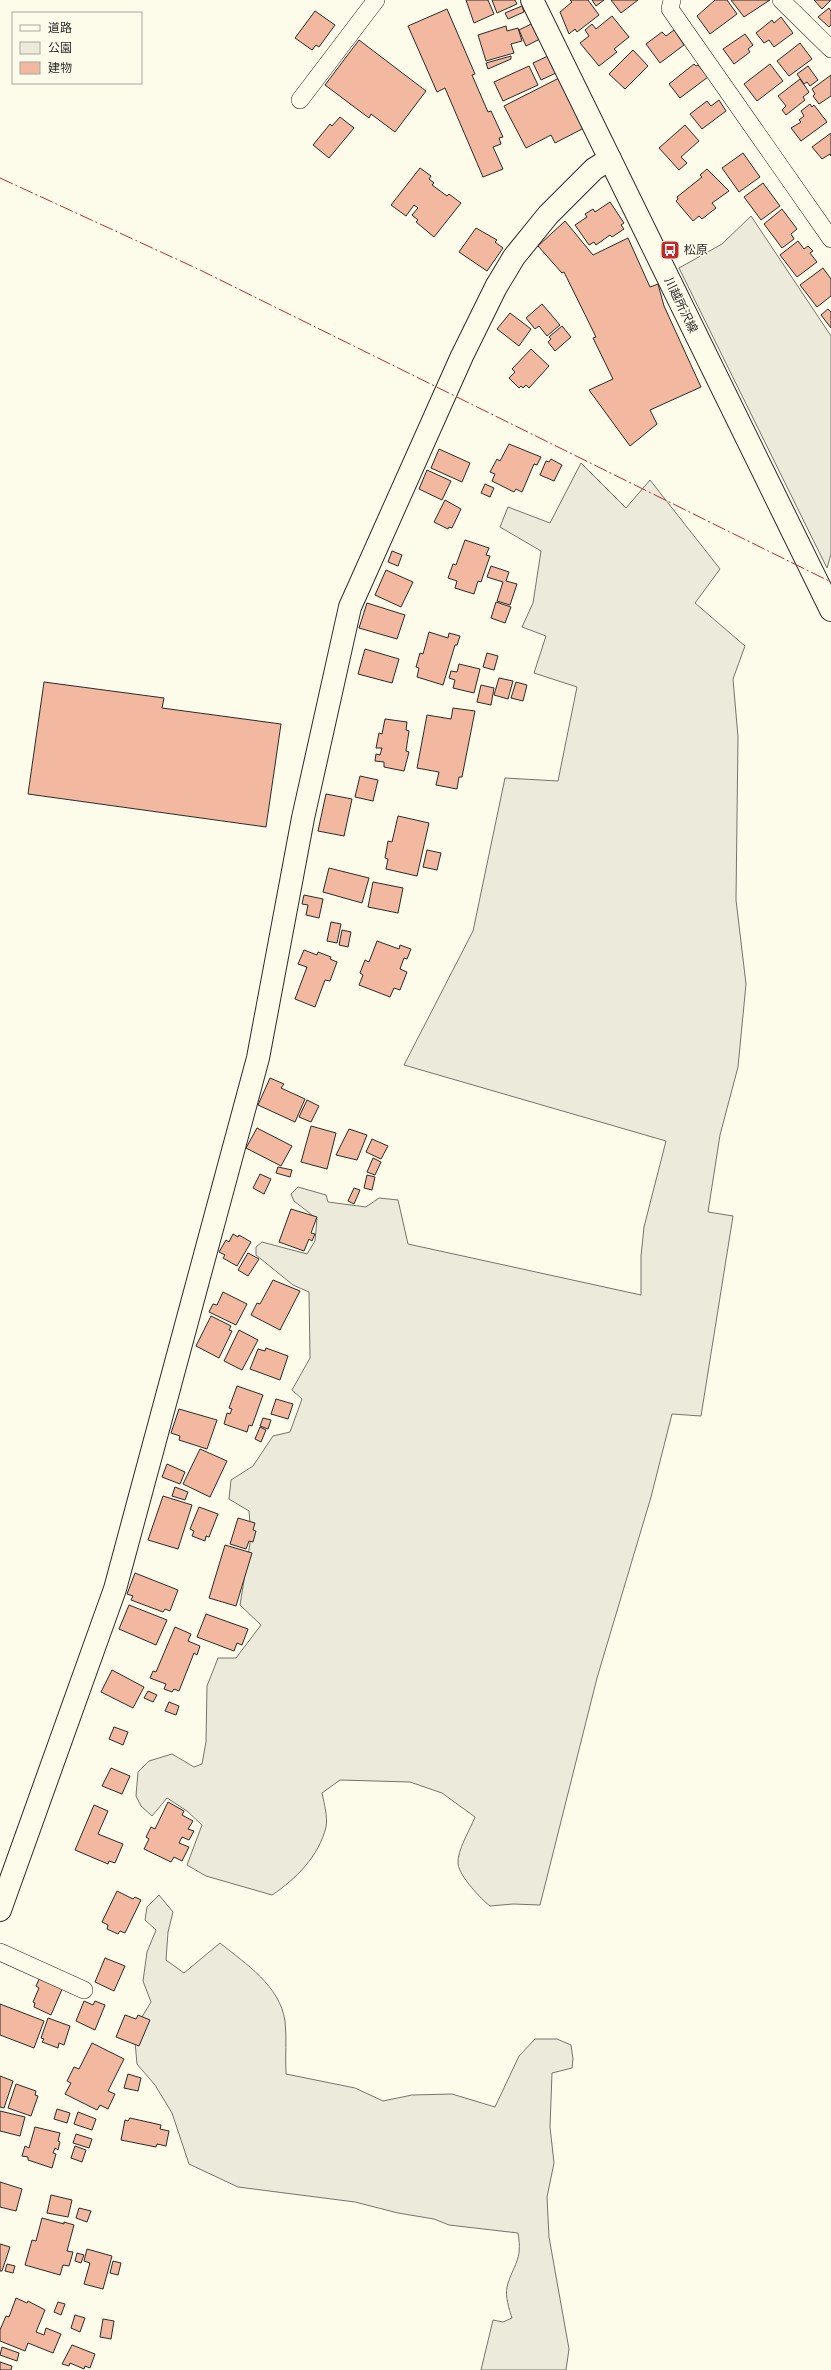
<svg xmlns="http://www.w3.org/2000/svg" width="831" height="2370" font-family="Ubuntu,'Noto Sans JP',sans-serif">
<rect width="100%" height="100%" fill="#fdfbea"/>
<path fill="#ecebdb" stroke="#74746e" d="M751,216L831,336V554L827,568L679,268L722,244Z
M581,463L626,508L650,480L720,569L695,603L745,646L733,679L738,737L736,900L746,984L738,1067L720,1135L708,1212L733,1216L701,1416L672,1414L651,1497L597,1678L540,1905L513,1904L490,1906C481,1899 460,1877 458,1864C457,1850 470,1830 475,1817L442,1793L410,1782L340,1780L322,1793C324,1803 328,1817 326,1827C319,1856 296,1879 272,1895L206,1876L187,1865L202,1825L187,1811L167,1798L152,1816L141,1806L136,1796L138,1772L149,1761L172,1754L194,1767L202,1764L206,1742L207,1686L218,1658H236L261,1625L240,1605L251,1537L249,1511L229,1499L231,1480L253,1466L273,1436L290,1432L302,1399L292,1390L310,1358L309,1292L293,1285L256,1255V1247L262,1242L307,1254L315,1241L317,1219L294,1201L291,1194L298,1187L326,1195L328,1202L366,1207L379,1198L398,1200L408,1244L641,1295V1256L644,1227L666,1141L404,1065L473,931L505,778L558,781L577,687L534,673L546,636L522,627L533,603L541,551L500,527L508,507L550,523Z
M159,1895L173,1912L168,1932L166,1960L184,1973L220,1943C246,1964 280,1986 285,2021C287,2038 285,2057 286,2074L355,2088L383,2101L412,2095L452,2094L495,2107L519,2056L535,2039H557L571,2045L573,2059L572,2068L552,2073L550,2127L554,2163L547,2197L549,2237L569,2349L566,2370H481L493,2320L503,2322L512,2318C509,2309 505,2296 507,2287C513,2264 523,2261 518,2233L449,2225L434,2219L398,2213L355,2202L238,2187L189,2164L172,2113L155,2085L137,2064L134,2030L151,2002L143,1981L147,1952L156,1930L145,1920L147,1907Z"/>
<path fill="#f2b8a0" stroke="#2b2b2b" d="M466,0H488L494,14L474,23Z
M492,0H515L517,4L497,13Z
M570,0H588L599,15L577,32L575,29L569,34L560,12L572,2Z
M592,0H604L596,6Z
M611,0H638L621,13Z
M715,0H727L737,14L710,34L697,16Z
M731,0H770L744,17Z
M814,0H831L822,9Z
M522,6L524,12L508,19L505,13Z
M829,8L831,11V25L829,27L818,17Z
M447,9L475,74L472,75L488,112L491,111L503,137L499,138L501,144L493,147L503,169L483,177L445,88L437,92L408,26Z
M315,11L335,25L319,47L316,45L312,50L295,38Z
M612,16L629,37L614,49L617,52L599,66L580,43L589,36L585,30L592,24L596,29Z
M781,17L793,33L774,47L769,40L764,43L756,33L772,20L774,23Z
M533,23L540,39L526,46L519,30Z
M506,26L507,31L518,28L522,41L511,44L514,53L486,61L478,35Z
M674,30L684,45L660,63L646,44L662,32L666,36Z
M745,34L753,45L748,49L750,52L734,64L723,49Z
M359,40L426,91L395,132L371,114L369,118L325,85Z
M800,43L812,59L789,76L777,61Z
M633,50L648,66L625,89L609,74Z
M511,56V59L488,69L486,63Z
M548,56L556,73L541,80L533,63Z
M694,64L696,66L698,65L708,77L680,98L669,84Z
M770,64L783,81L757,101L744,84Z
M529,66L538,85L503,101L494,82Z
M808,66L818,80L810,86L807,82L804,84L797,74Z
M831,75V96L819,104L813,96L815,94L812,89Z
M559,78L584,128L555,143L551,135L526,148L504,106Z
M800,79L809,92L803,97L805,100L786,115L782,110L786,106L778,96Z
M719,100L726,111L702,129L690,114L707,101L711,106Z
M810,104L812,107L814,105L827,122L801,141L791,128L801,122L799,120L804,116L801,111Z
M340,117L354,128L329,158L313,145L330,124L332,126Z
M685,125L699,141L681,157L687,163L679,170L659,148Z
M831,133V156L830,154L822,159L812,147Z
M743,153L760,177L739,192L722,168Z
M420,168L431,176L429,179L434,183L432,185L447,196L449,194L461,203L434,237L416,222L418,220L412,215L418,208L414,205L406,216L391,205Z
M707,169L729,191L712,203L716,208L702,219L699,216L693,221L676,201L678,199L677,197L702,177L700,175Z
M763,183L780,206L761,220L744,197Z
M610,202L624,223L621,225L624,229L612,237L610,235L596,245L594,242L589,245L575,225L587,217L585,214L593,209L595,212Z
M782,209L797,229L791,234L794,239L782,248L764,224Z
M565,221L593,255L628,238L650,287L658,284L664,306L701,387L650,410L657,424L630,446L589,390L613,379L593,338L596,337L564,272L562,273L538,246Z
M476,228L497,240L495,242L503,248L487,271L459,252Z
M798,241L804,249L808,246L813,251L810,253L817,262L797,277L780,255Z
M823,268L831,279V296L817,307L800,285Z
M542,304L560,325L547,336L539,326L535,329L526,318Z
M828,309L831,312V328L821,315Z
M510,313L531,329L519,346L497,329Z
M562,326L571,337L555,351L548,342L551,339L549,337Z
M531,349L549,366L529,388L526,385L523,388L521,386L519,388L509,378L515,372L512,369Z
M509,444L541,457L537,465L534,464L522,492L516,489L514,492L492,481L495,474L490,472L497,459L500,461Z
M439,449L470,463L462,482L431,468Z
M551,459L562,465L554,481L540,475L546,461L549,462Z
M427,470L451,481L442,500L419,489Z
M485,484L494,488L490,497L481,493Z
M445,500L461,509L452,528L449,527L448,529L434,522Z
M465,540L489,548L486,555L490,556L481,582L478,581L474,594L455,588L457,581L448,578L453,564L456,565Z
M392,551L402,555L398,566L388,562Z
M491,566L509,572L506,581L517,584L510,605L497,601L503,582L487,577Z
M386,570L413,582L401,607L375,595Z
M496,602L511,607L505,623L491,618Z
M367,603L405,615L397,639L359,628Z
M429,632L448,638L449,633L460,636L457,645H455L443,685L417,677L419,668L416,667L420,653L423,654Z
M365,649L399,659L392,683L358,674Z
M487,653L498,656L494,670L483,667Z
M459,664L480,669L474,693L453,688L455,680L449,678L451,671L457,672Z
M499,678L513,681L508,699L494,695Z
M44,682L164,698L162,708L281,724L266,827L28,794Z
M516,682L527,685L523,701L511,698Z
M481,685L494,688L491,705L477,702Z
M453,708L475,711L462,777H459L457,789L436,785L439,772L417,768L427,715L451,719Z
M385,719L407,722L406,730L409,731L406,751L409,752L404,771L384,767V762L375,761L376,754L380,755L382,748H376L379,733L382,734Z
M360,776L378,780L373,801L355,797Z
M326,794L352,799L344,836L318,831Z
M398,816L429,823L417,876L386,869L388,859L385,858L388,841L392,842Z
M427,850L441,853L437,870L423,867Z
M329,868L369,878L362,903L323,892Z
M373,882L403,888L398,913L368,907Z
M304,895L323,899L319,918L306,915L308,905L302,904Z
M331,922L341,924L337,943L327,941Z
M342,930L351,932L348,947L339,945Z
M377,941L399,949L400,945L411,949L407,959L404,958L400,969L407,972L400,990L394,988L390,997L359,985L363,975L360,973L365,960L369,962Z
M304,950L317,955L318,952L331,957L330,959L337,962L330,981L325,980L315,1007L295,999L307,967L298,964Z
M270,1078L284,1084L281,1088L305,1099L295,1122L258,1105Z
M307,1100L319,1106L311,1122L299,1117Z
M311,1126L336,1133L327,1169L301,1162Z
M257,1128L292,1146L281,1166L246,1148Z
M349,1129L367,1135L357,1160L336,1155Z
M372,1139L388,1146L381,1159L366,1152Z
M373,1158L381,1162L375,1175L367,1172Z
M278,1167L292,1170L290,1177L276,1173Z
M260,1174L271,1179L264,1194L253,1188Z
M367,1175L375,1177L372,1190L364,1188Z
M354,1188L360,1190L354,1204L348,1201Z
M291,1209L317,1217L311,1233L315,1234L312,1241L309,1239L304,1251L279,1242Z
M233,1234L238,1237L239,1235L251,1242L237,1266L223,1258L225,1255L219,1252L226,1240L229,1242Z
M248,1253L259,1259L248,1276L238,1270Z
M273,1280L300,1291L280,1330L251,1315L257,1303L260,1304Z
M223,1292L247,1304L236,1325L209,1312L213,1304L217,1305Z
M211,1316L231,1326L229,1330L232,1331L219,1358L196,1346Z
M239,1330L258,1340L242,1370L224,1361Z
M266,1348L288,1356L280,1380L250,1369L258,1349L265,1351Z
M237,1386L263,1395L252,1426L249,1425L247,1432L224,1424L227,1413L230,1414L232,1409L229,1408Z
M276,1399L293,1404L288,1419L271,1414Z
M179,1409L217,1420L207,1449L179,1440L180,1436L171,1433Z
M263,1418L271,1420L268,1429L260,1426Z
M260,1427L266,1430L261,1442L255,1439Z
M200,1449L227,1461L210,1497L183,1484Z
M167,1464L185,1472L180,1484L162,1477Z
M175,1487L188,1492L185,1500L172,1496Z
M163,1496L192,1505L178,1549L148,1540Z
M199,1507L218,1514L209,1537L206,1536L205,1541L192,1536L194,1531L190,1529Z
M238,1518L255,1523L253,1530L256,1531L253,1542L249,1541L246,1549L230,1544Z
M225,1545L252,1553L236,1606L209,1598Z
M135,1573L178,1590L170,1611L165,1609L163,1612L131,1600L133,1596L127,1594Z
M129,1605L167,1620L156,1645L119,1629Z
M206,1614L248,1629L242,1645L237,1643L234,1651L197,1637Z
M175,1627L191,1634L188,1641L200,1646L197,1655L194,1653L179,1691L174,1689L172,1692L164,1689L166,1684L150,1678L153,1671L156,1672Z
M112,1670L144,1687L133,1708L101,1692Z
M148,1691L157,1695L153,1702L144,1698Z
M169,1702L179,1706L176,1715L165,1711Z
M114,1727L128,1732L123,1745L109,1739Z
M111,1768L130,1776L122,1794L102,1786Z
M168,1802L184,1811L182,1815L193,1821L188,1829L194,1831L189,1840L182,1837L179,1843L189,1847L182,1861L174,1857L171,1862L144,1849L149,1839L146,1837L151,1827L155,1829Z
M94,1805L108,1811L98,1834L123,1844L115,1863L109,1861L108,1864L75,1850Z
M117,1891L133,1899L135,1897L141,1900L125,1933L120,1931L118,1934L107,1929L108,1925L102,1922Z
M105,1958L125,1966L114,1991L95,1982Z
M40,1977L63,1987L51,2015L34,2007L35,2003L33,2002L39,1988L36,1986Z
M84,2001L93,2005L95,2001L105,2005L95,2030L76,2021Z
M0,2004L44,2021L34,2048L0,2035Z
M125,2015L136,2019L138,2015L150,2020L139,2046L116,2037Z
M48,2018L70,2026L64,2045L59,2043L58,2048L42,2042L44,2039L41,2038Z
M92,2043L124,2059L108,2091L115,2094L108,2109L100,2105L97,2110L65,2094L71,2083L67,2081L74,2067L79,2069Z
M128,2074L141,2078L138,2091L124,2088Z
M0,2076L13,2081L4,2108L0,2107Z
M16,2084L36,2091L35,2095L38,2096L31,2116L8,2108Z
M57,2109L70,2113L67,2123L54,2119Z
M0,2111L25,2117L20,2136L0,2131Z
M78,2112L96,2119L92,2130L74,2124Z
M130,2118L161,2125L160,2129L169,2131L166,2146L157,2144L156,2147L121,2140L125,2120L128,2121Z
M35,2127L60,2133L58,2141L60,2142L58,2150L55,2148L53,2153L56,2154L52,2168L28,2160V2157L22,2156L25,2146L29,2148Z
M76,2134L92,2139L89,2148L73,2143Z
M75,2146L86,2150L82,2162L71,2158Z
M0,2182L22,2189L16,2211L0,2207Z
M51,2195L72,2200L68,2217L47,2213Z
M79,2208L91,2211L87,2222L76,2218Z
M42,2218L64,2224V2222L74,2225L67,2251L73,2252L69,2266L63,2265L60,2275L25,2265L32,2240L36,2241Z
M0,2244L10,2247L2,2271H0Z
M87,2249L112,2256L103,2289L84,2284L90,2263L84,2261Z
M77,2253L84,2255L81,2263L75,2261Z
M113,2261L121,2263L118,2275L110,2273Z
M7,2264L15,2266L13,2273L5,2271Z
M16,2298L27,2303L28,2301L45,2310L36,2332L44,2335L46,2328L61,2334L53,2353L28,2343L25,2351L0,2341V2330L6,2316L9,2317Z
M58,2302L65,2304L61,2315L54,2312Z
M75,2315L85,2318L80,2332L71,2328Z
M103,2319L114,2321L111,2339L100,2337Z
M72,2345L95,2354L90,2368L85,2366L84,2369L70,2363L69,2366L62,2364Z
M2,2347L19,2353L17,2361L0,2355Z
M0,2362L12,2366L11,2370H0Z"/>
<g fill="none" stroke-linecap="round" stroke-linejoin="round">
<g stroke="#2b2b2b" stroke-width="18">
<path id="street" d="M672,0L670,9L831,239
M781,0L831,49
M300,100L376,0
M0,1952L84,1990"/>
</g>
<g stroke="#2b2b2b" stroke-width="24">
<path id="secondary" d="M0,1910L115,1589L258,1058L303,818L350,607L462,356L496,287L514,257L548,215L594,169L610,159"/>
</g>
<g stroke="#2b2b2b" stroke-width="24">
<path id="primary" d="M532,0L831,610"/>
</g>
<use href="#street" stroke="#fdfbea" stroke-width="17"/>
<use href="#secondary" stroke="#fdfbea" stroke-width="22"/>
<use href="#primary" stroke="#fdfbea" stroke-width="22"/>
<path stroke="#c62828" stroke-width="1" stroke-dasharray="14 3 2 3" stroke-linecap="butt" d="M0,178L198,269L831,582"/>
</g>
<defs>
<g id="bus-square" transform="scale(1)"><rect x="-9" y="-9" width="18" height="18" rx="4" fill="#c62828" stroke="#fdfbea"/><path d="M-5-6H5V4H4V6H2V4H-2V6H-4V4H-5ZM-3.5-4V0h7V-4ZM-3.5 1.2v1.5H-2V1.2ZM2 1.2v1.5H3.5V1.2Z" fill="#fff"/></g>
</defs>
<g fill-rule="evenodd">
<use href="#bus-square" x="670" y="250"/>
</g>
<g text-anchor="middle" stroke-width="3" stroke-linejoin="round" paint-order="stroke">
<g font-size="12" fill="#2b2b2b" stroke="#fdfbea" text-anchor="start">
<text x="684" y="254">松原</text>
</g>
<g font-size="12" fill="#2b2b2b" stroke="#fdfbea">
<text transform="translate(681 305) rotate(64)" y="4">川越所沢線</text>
</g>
</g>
<rect x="12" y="12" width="130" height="72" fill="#fdfbea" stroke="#a9a89e"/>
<rect x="20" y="25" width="20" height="6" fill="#fdfbea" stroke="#a9a89e"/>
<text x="48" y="32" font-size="12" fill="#2b2b2b">道路</text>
<rect x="20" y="42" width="20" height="12" fill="#ecebdb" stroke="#a9a89e"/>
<text x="48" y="52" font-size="12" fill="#2b2b2b">公園</text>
<rect x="20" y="62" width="20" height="12" fill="#f2b8a0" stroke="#a9a89e"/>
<text x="48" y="72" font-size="12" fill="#2b2b2b">建物</text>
</svg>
